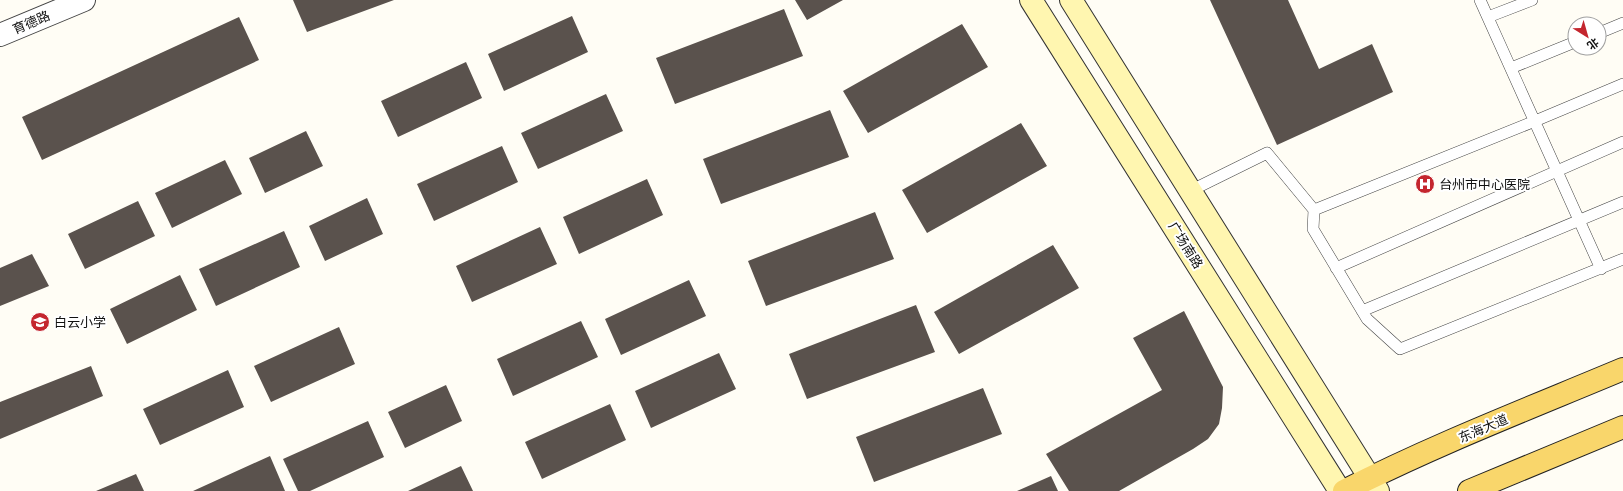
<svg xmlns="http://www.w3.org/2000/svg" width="1623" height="491" font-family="Spectral,'Noto Sans SC',serif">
<rect width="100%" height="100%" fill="#fffdf5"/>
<path fill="#5a524d" d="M293,0H394L307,32Z
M795,0H843L807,20Z
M1210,0H1288L1319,69L1372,44L1393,92L1277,145Z
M784,9L803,56L675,104L656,58Z
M572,16L588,52L504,91L488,54Z
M239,17L259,60L42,160L22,117Z
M962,24L988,67L868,133L843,91Z
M466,62L482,98L398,137L381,101Z
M606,94L623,131L538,169L521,133Z
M830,110L849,157L721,204L703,159Z
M1021,123L1047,166L927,233L902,190Z
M306,131L323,166L265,193L249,158Z
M502,146L518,182L434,221L417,184Z
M225,160L242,194L172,228L155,193Z
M647,179L663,215L579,254L563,217Z
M367,198L383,234L325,261L309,226Z
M138,201L155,236L85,269L68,234Z
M875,212L894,259L766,306L748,261Z
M540,227L557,264L472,302L456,266Z
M284,231L300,267L216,306L199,269Z
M1053,245L1079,288L959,354L934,312Z
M32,254L49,286L0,306V268Z
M180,275L197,310L127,344L110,309Z
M689,280L706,316L621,355L605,319Z
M916,305L935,352L807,399L789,354Z
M1184,311L1223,387L1222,408L1219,424L1208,439L1193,449L1119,491H1069L1046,454L1162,390L1133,338Z
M581,321L598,357L513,396L497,359Z
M339,327L355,364L271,402L254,366Z
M719,353L736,389L651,428L635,391Z
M91,366L103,396L0,439V402Z
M228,370L244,407L160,445L143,409Z
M446,385L462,421L405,448L388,412Z
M983,388L1002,434L874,482L856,437Z
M610,404L626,440L542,479L525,442Z
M368,421L384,457L310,491H298L283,459Z
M270,456L285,491H193Z
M461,466L473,491H408Z
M136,474L144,491H96Z
M1051,476L1058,491H1017Z"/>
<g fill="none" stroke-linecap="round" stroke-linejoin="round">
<g stroke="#444" stroke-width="12">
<path id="service" d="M1480,0L1601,269
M1488,17L1532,0
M1599,33L1623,23
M1511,68L1575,42
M1190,191L1267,153L1314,210L1313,229L1367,319L1400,349L1623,259
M1314,210L1535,121L1623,84
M1336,268L1623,142
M1362,311L1623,202"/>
</g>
<g stroke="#444" stroke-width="24">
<path id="tertiary" d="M0,35L84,0"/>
</g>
<g stroke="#333" stroke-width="24">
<path id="secondary" d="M1031,0L1340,491
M1071,0L1378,491"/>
</g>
<g stroke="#222" stroke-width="24">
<path id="primary" d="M1344,491C1434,445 1530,408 1623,369
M1469,491L1623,427"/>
</g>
<use href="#service" stroke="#fff" stroke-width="11"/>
<use href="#tertiary" stroke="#fff" stroke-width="22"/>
<use href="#secondary" stroke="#fff6b0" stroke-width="22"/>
<use href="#primary" stroke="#f9d66b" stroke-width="22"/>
</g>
<defs>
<g id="hospital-disc" transform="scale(1)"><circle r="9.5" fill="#c4262e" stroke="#fff"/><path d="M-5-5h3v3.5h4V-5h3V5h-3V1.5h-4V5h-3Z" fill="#fff"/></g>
<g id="school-disc" transform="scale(1)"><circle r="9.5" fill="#c4262e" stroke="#fff"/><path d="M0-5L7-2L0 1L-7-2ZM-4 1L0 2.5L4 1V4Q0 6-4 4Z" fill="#fff"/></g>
</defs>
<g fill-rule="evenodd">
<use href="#hospital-disc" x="1425" y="184"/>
<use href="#school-disc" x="40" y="322"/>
</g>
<g text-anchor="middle" stroke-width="4" stroke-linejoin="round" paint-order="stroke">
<g font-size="13" fill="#111" stroke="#fff">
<text transform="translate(31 22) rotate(-23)" y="5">育德路</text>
<text transform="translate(1186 245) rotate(58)" y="5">广场南路</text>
<text transform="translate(1483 428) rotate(-23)" y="5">东海大道</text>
</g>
<g font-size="13" fill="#111" stroke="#fff" text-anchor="start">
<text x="1439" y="189">台州市中心医院</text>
<text x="54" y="327">白云小学</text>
</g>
</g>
<g transform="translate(1587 36) rotate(143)"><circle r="19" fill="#ffffff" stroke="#a0a0a0"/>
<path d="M0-3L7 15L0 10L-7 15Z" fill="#c4262e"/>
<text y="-6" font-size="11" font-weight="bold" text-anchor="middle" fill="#111111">北</text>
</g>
</svg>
